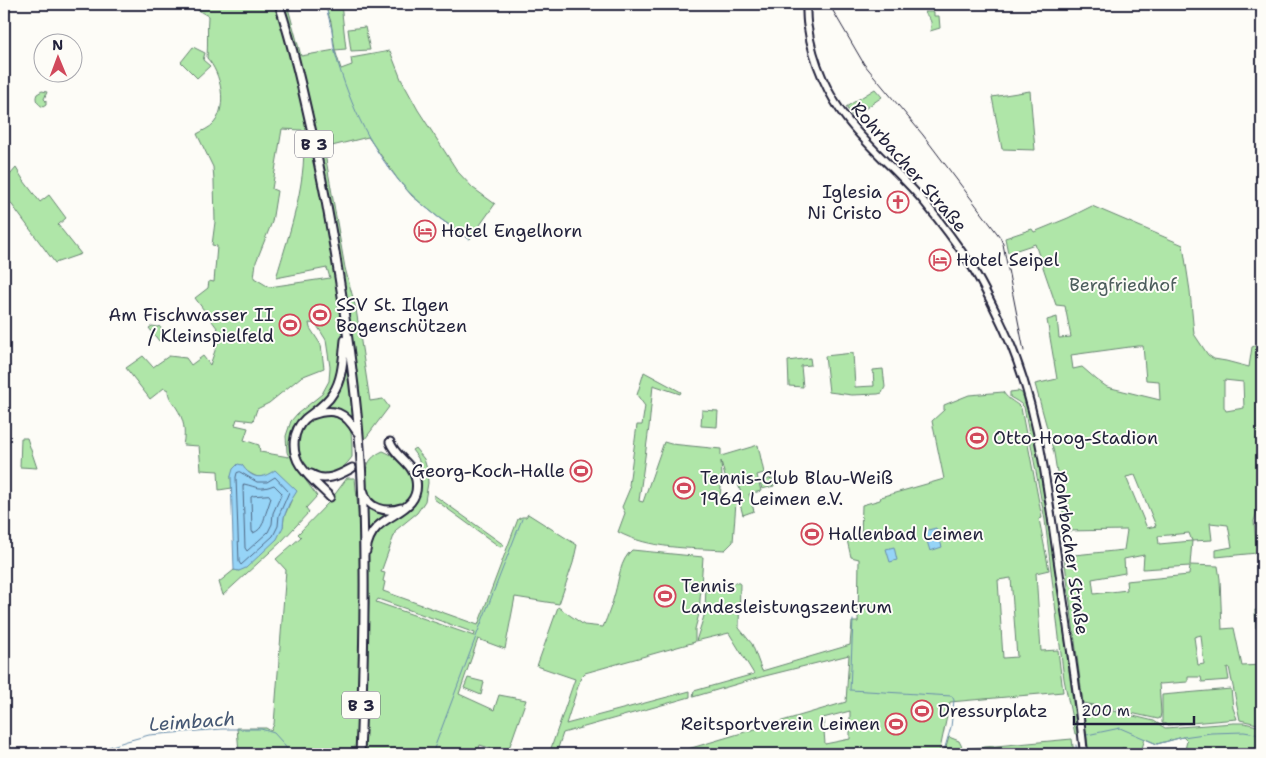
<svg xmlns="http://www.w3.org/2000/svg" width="1266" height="758" font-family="'Shantell Sans',sans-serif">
<rect width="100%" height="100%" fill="#fdfcf7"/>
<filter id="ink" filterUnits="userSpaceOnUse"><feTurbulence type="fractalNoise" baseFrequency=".02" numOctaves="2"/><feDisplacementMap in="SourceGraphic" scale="10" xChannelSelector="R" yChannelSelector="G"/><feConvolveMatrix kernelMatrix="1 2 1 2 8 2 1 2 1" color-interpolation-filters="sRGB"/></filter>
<g filter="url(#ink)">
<path fill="#afe6a8" stroke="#688472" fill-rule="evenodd" d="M187,4H276L297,80L320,183L336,277L342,333L341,355L338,372L333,388L323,401L304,415L298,421L293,429L291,436L292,450L299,471L317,496L306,508L309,512L281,542L223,595L219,582L234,570L239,571L283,527L284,517L294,494L266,477H257L246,471L242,465L231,476L232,488L219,490L218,471L201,470L199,446L183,445C186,431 184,419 176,407C172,401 168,397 168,390L164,388L150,399L126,368L143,356L153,367L169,356L186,358L191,365L203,356L210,365L218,342L223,336L195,298L208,288L209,281L214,282L217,246L212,245L215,222L214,181L213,167L197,134C202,131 210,128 214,123C228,106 221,73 207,58C208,43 207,30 208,16ZM282,129L302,130C310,175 289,234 276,278L327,268L330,278L269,287L254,278L256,262L272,222L277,191L272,189ZM309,323L316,324L326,340L330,367L329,381L322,394L297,414L291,421L286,436L287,452L289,457L260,452L259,445L244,440L248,428L235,425L237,419L253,421L257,409L269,403L301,377L324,368L321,345L310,328Z
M282,4H287L301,56L335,50L331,22L325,4H341L346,49L335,50L341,69L352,65L351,58L390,51L401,79L418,110L458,172L473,188L495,204L470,239L439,218L412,196L399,181L368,137L324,148L345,268L356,309L370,401L383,399L389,407L362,443L355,359L341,269L333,225Z
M924,12H934V16H939L940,28L930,31C933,21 930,19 924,12Z
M365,27L370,50L351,51L348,29Z
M193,47L205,53L203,60L210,66L197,78L181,62Z
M875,89L882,97L853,117L846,107Z
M42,91L47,92L44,99L46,101V105L43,107C38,104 34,100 37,94Z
M1030,91L1035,150L1002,149L992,97Z
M16,168L24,181L40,202L49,195L66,218L58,225L81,254L55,263L4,194V177L8,172L10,175Z
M1092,206L1183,245L1190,291L1194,334L1208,355L1214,359L1226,361L1249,367L1252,347L1262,343V511L1257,512L1254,521L1257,553L1216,557V550L1232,547L1228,525L1210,523L1212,540L1192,541L1190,565L1218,566L1220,579L1222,629L1234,628L1242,666L1262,665V725L1240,720L1229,667L1227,668L1229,680L1202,682L1201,677H1188V682L1160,684L1159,683L1161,713L1160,718L1158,719L1094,705L1083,703L1064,556L1124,550L1127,530L1066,531L1054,453L1035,384L1057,379L1047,320L1057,317L1059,338L1071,337L1065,306L1056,305L1035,244L1008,253L1005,238L1032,229L1034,232L1068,218ZM1137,346H1143L1146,380L1159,381L1160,400L1107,387L1097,380L1082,367L1073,369L1071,355ZM1224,380L1243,382L1244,408L1226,411L1224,407ZM1135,475L1156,526L1147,528L1126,477ZM1189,533L1192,541L1159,544L1158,536ZM1144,555L1143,569L1190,566L1189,575L1126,581L1127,590L1094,594L1092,579L1125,573L1124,559ZM1201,635L1204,664L1198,665L1194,637Z
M152,326L158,327L159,326L164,332L163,337L159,341L149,328Z
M346,350L353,416V422L320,409L327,404Z
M853,353L855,387L874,386L873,370L883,369L885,387L882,393L878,394L852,395L829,392L825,356Z
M810,358L811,365L801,366L803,387L789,386L788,361Z
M644,372L681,392L680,394L653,385L649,427L639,501L643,502L664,442L671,444L721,449V456L758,445L764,473L757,475L761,491L749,494L754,511L743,515L738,497L742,496L737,481L727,484L721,461L722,477L720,497L733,498L736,502L733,542L725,550C689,548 650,549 618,532L625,513L622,507L630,488L629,485L637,425H642L645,406L637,395Z
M1018,391L1022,393L1032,426L1037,448L1063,623L1077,734H1075L1064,679L1045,520L1024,407C1021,403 1015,400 1010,397V392Z
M1003,392C1009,401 1016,402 1021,408L1042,518L1039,519L1049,570L1036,573L1041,651L1058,650L1063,692L950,702L939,754H688V749L846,702L849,655L761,677L693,697L694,691L754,674L729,633L696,641L705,613L706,582L740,583L739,628L752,644L762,671L850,645L852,622H858L859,559L851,557L847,540L861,536L862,505L880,500L881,497L944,479L932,421L944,410V405L969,395ZM1011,578L1017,657L1003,658L998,580ZM850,711V721L845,722L846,725H850V739L825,744L823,718Z
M702,410L718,411L717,427L701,426Z
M323,415C334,415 349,421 351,433C352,441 352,449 352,457C316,507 276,442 308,420C312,417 318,416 323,415Z
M21,438H27L37,468L20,467Z
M415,448L424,459L427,469L428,483L425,501L417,513L396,530L381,572L385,573L383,581L385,582L383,591L478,625L518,519L522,517H526L528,514L577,545L573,563L559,604L515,597L505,649L478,639L459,694L494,710L499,695L526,700L507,754L480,745L477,754H363L369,602L368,561L369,547L379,528L418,497L421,488V468L418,458L412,450ZM378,599L475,633L474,636L376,602Z
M383,451C391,454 403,462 408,469C421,486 410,508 389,508C385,507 380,507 377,505C373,503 370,498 366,495C365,476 362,460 383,451Z
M347,478H355L359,520L360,626V658L356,754H238L239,752L237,728H266L271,731L274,724L286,570L276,559L301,537L298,534L330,501Z
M772,478L774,486L762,489L760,482Z
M434,495L504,545L503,546L500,547L434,499Z
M365,502C373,512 382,515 394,513L366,539Z
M632,550L703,557L699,614L695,629V642L585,673L581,677L566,724L690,691V697L563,733L556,754H549L575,679L537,666L558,607L584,625L603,627C608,616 612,604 615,593C619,579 620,560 632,550Z
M1255,610H1262V628H1256Z
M468,678L484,682L481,695L464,688Z
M1231,689L1233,708L1237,719L1168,725L1162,723V695Z
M1088,705L1154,721L1165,728L1234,723H1244L1262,727V754H1184L1187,741L1183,737L1157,744L1145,739L1140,754H1123V753H1126L1127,749L1122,748L1118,754H1113L1112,753H1110V754H1089L1083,708L1084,707Z
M949,737L959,741L963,749L1072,739L1074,754H944Z"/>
<path fill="#96d4f7" stroke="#688dac" d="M238,464L242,465C252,479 261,480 275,470L297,491L289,504L284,517L283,527L277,539L246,568L239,571L234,570L231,476L233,469Z
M936,528L942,547L930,551L924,531Z
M894,547L897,560L890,562L886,549Z"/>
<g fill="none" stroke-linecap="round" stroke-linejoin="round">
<path stroke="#506986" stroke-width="1" d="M240,472L257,482H267L275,477L289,492L279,515L278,526L273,536L241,565L239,562L236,477L237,473Z
M244,484C258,487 259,491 274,485L282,493L273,513L272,524L268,532L247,551L245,548L243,487Z
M269,495L271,498C270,502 268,506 267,510C263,520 264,529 253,533L252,531L251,497L253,496Z"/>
<path stroke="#688dac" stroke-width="1" d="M325,4C327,12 330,21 332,30C333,38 333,47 336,56C350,106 373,154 409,192C427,210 448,225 469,239
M853,620L850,690L952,696L954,700L951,727L943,754
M1087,735L1120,728L1157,744L1183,737L1211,733L1244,732L1262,735
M1076,745L1077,754
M88,754L127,741L149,735L222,729H261L274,733L283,743L290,754
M432,754L477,634L522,519"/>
<g stroke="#22223b" stroke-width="10">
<path id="secondary" d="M806,4C807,12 806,20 808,28C813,62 828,96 849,122C872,151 902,175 925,203C942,224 958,245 972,267C984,286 994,308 1004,329C1039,405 1047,488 1059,570C1068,631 1078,693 1084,754"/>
</g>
<g stroke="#22223b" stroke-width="11">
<path id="primary" d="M279,4C293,47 303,92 313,137C328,206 340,276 349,347C355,391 360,435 362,480C366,571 364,663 360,754
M312,415C334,407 345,412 357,432
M311,474C325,483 339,475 352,468
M364,492C367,509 387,513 401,508
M330,497C320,487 308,477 300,465C291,451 292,431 305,419C315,411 327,404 333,393C343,378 343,357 345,340
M366,551C367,543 371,533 377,527C392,512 421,508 416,480C413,463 395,457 390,442"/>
</g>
<use href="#secondary" stroke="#fdfcf7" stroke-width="6"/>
<use href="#primary" stroke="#fdfcf7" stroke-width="7"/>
<path stroke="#22223b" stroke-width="1" d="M829,4L864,64L923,135L1000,237L1003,244L1024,351"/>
</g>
</g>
<defs>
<g id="church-ring" transform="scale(1.125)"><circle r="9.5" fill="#fdfcf7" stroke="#d1495b" stroke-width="1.5"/><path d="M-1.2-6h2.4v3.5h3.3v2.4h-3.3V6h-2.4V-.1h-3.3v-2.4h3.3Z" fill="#d1495b"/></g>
<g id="hotel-ring" transform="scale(1.125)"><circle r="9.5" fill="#fdfcf7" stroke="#d1495b" stroke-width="1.5"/><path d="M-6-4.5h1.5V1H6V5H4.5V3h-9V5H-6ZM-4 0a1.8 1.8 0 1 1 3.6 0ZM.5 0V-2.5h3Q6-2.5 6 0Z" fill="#d1495b"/></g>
<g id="stadium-ring" transform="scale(1.125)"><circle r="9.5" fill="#fdfcf7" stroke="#d1495b" stroke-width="1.5"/><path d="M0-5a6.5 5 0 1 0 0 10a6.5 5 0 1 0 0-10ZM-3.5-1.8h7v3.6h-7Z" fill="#d1495b"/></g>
</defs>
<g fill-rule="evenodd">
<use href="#church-ring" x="898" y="202"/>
<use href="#hotel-ring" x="425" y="231"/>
<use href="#hotel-ring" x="940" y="260"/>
<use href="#stadium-ring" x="320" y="315"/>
<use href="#stadium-ring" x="290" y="325"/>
<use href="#stadium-ring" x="977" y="438"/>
<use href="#stadium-ring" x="581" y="471"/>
<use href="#stadium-ring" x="684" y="488"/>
<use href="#stadium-ring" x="812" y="534"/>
<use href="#stadium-ring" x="665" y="596"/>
<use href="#stadium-ring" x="922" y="711"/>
<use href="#stadium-ring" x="896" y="724"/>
</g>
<g text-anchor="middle" stroke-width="4" stroke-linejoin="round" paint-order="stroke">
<g fill="#fdfcf7" stroke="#646373" stroke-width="1">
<rect x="295" y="130.5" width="38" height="27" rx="4"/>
<rect x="342" y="691.5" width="38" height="27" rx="4"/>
</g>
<g font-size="16" font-weight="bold" fill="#22223b">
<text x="314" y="150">B 3</text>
<text x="361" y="711">B 3</text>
</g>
<g font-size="18" fill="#22223b" stroke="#fdfcf7">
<text transform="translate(909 167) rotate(49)" y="6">Rohrbacher Straße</text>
<text transform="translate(1071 553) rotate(82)" y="6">Rohrbacher Straße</text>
</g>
<g font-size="18" fill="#22223b" stroke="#fdfcf7" text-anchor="start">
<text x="882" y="198" text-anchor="end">Iglesia<tspan x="882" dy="21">Ni Cristo</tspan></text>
<text x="441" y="237">Hotel Engelhorn</text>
<text x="956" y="266">Hotel Seipel</text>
<text x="336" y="311">SSV St. Ilgen<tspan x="336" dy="21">Bogenschützen</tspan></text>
<text x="274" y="321" text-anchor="end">Am Fischwasser II<tspan x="274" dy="21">/ Kleinspielfeld</tspan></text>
<text x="993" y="444">Otto-Hoog-Stadion</text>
<text x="565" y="477" text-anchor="end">Georg-Koch-Halle</text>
<text x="700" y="484">Tennis-Club Blau-Weiß<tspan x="700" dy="21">1964 Leimen e.V.</tspan></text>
<text x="828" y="540">Hallenbad Leimen</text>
<text x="681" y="592">Tennis<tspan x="681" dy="21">Landesleistungszentrum</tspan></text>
<text x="938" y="717">Dressurplatz</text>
<text x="880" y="730" text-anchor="end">Reitsportverein Leimen</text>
</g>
<g font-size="18" fill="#4c5d5c" stroke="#fdfcf7">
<text x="1123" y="291">Bergfriedhof</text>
</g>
<g font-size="19" font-style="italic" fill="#455773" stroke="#fdfcf7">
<text transform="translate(192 721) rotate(-4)" y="7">Leimbach</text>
</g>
</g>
<rect width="1266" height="758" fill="none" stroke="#fdfcf7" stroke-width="20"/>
<rect x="10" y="10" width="1246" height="738" fill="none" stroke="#22223b" stroke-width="2" filter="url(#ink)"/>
<g transform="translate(58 58) rotate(359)"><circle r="24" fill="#fdfcf7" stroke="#a5a5ac"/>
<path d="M0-4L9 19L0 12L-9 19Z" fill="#d1495b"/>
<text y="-8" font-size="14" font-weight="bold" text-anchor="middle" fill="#22223b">N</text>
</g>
<path d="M1074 716v8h120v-8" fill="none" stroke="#22223b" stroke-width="2.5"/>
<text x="1081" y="716" font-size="15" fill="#22223b" stroke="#fdfcf7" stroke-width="4" paint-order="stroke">200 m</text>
</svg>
